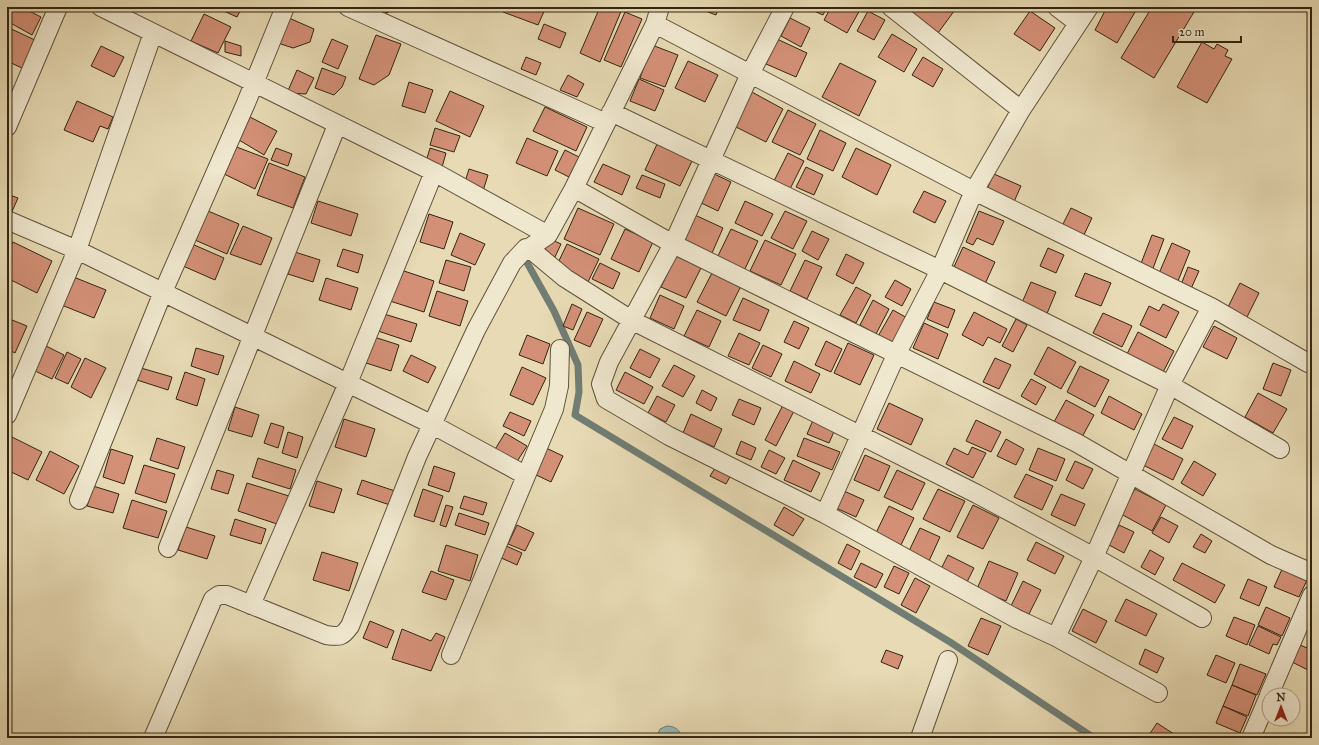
<svg xmlns="http://www.w3.org/2000/svg" width="1319" height="745" font-family="'IM FELL Great Primer',serif">
<rect width="100%" height="100%" fill="#e7dab4"/>
<filter id="stains"><feTurbulence type="fractalNoise" baseFrequency=".005" numOctaves="4"/><feColorMatrix values="0 0 0 0 .2 0 0 0 0 .09 0 0 0 0 .02 0 0 0 .5 -.17"/></filter>
<radialGradient id="worn" r=".72"><stop offset=".6" stop-color="#630" stop-opacity="0"/><stop offset="1" stop-color="#630" stop-opacity=".3"/></radialGradient>
<path fill="#9ab8b6" stroke="#717d74" d="M667,726C675,726 680,730 682,738H656L660,729Z"/>
<g fill="none" stroke-linecap="round" stroke-linejoin="round">
<path stroke="#717d74" stroke-width="7" d="M525,259L554,311L578,365L579,392L575,415L950,642L1094,738"/>
</g>
<path fill="#d39077" stroke="#332511" d="M10,7H21L41,17L32,35L7,21V12Z
M117,7H131L128,13Z
M215,7H242L237,17Z
M370,7H389L388,13Z
M505,7H546L538,25L503,12Z
M600,7H617L622,9L600,62L580,53Z
M695,7H719L716,15Z
M805,7H827L823,15Z
M831,7L861,8L847,33L824,20Z
M916,7H957L938,33L911,14Z
M1107,7H1126L1135,12L1117,43L1095,30Z
M1152,7H1197L1154,78L1121,58Z
M868,11L885,20L874,40L857,31Z
M1030,11L1055,28L1040,51L1014,34Z
M625,12L642,19L621,67L604,60Z
M204,14L231,27L218,53L191,41Z
M289,18L314,29L310,42L293,48L278,43Z
M790,18L810,28L801,47L781,36Z
M544,24L566,33L560,48L538,39Z
M7,27L37,41L24,69L7,61Z
M892,34L917,49L904,72L878,57Z
M376,35L401,44L389,75L374,85L359,79Z
M332,39L348,46L338,69L322,62Z
M777,39L807,53L796,77L766,64Z
M225,41L241,46V56L225,52Z
M1202,42L1214,49L1217,44L1228,50L1225,56L1232,59L1207,103L1177,87Z
M652,45L678,55L665,87L640,78Z
M101,46L124,57L114,77L91,66Z
M526,57L541,63L536,75L521,69Z
M923,57L943,69L933,87L912,75Z
M688,61L718,75L705,102L675,88Z
M840,63L876,81L859,116L822,97Z
M322,68L346,77L342,87L334,95L315,88Z
M297,70L314,78L306,94L287,93Z
M568,75L584,84L577,97L560,90Z
M639,79L664,90L655,111L630,101Z
M409,82L433,90L425,113L402,106Z
M450,91L484,106L470,137L436,121Z
M750,91L783,109L766,142L732,125Z
M77,101L113,117L108,129L100,126L93,142L64,130Z
M545,107L587,127L576,151L533,131Z
M788,110L816,124L800,155L772,142Z
M250,117L277,131L264,155L239,140Z
M435,128L460,136L454,152L430,145Z
M820,130L846,143L833,171L807,159Z
M527,138L558,151L547,176L516,163Z
M658,142L693,159L680,186L645,170Z
M234,146L268,159L255,189L222,173Z
M276,148L292,154L288,166L271,160Z
M430,148L446,153L441,171L425,165Z
M856,148L891,165L877,195L842,177Z
M565,150L579,157L569,177L555,170Z
M788,153L804,161L790,189L774,181Z
M269,163L305,177L293,208L257,195Z
M603,164L630,176L622,195L594,182Z
M806,167L823,175L814,195L796,187Z
M469,169L488,175L483,191L464,185Z
M710,172L731,182L718,211L697,201Z
M994,174L1021,186L1013,204L986,191Z
M642,175L665,184L660,198L636,188Z
M924,191L946,201L935,223L913,212Z
M7,194L18,198L10,216L7,214Z
M318,201L358,214L351,236L311,223Z
M745,201L773,214L762,236L735,223Z
M578,208L614,224L600,255L564,239Z
M1071,208L1092,218L1082,239L1061,228Z
M208,211L239,224L227,254L195,240Z
M785,211L807,221L793,249L771,238Z
M979,211L1004,221L993,245L977,238L973,245L966,242Z
M429,214L453,222L444,249L420,242Z
M695,215L723,228L712,253L683,240Z
M243,226L272,238L261,265L230,254Z
M625,229L653,242L639,272L611,259Z
M731,229L758,241L744,271L717,258Z
M812,231L829,239L818,260L802,251Z
M460,233L485,244L475,265L451,255Z
M1152,235L1164,239L1152,271L1140,266Z
M550,239L561,244L555,257L544,251Z
M765,240L796,254L781,285L750,271Z
M13,242L52,261L37,293L7,278V254Z
M1172,243L1190,251L1176,286L1157,278Z
M192,244L224,258L215,280L183,266Z
M567,244L599,259L588,282L556,267Z
M963,247L995,262L985,284L953,269Z
M1048,248L1064,255L1056,273L1040,266Z
M343,249L363,255L358,273L337,266Z
M295,252L320,260L313,282L288,274Z
M846,254L864,263L853,284L836,275Z
M676,256L701,268L686,298L661,287Z
M446,260L471,267L464,291L439,283Z
M805,260L822,267L807,299L790,291Z
M600,263L620,273L613,289L592,279Z
M1188,267L1199,271L1190,291L1180,287Z
M401,270L434,281L424,312L390,301Z
M713,271L741,286L726,316L697,302Z
M1085,273L1111,283L1101,306L1075,296Z
M71,276L106,290L94,318L59,304Z
M326,278L358,288L351,310L319,300Z
M895,280L911,289L902,306L885,297Z
M1031,282L1056,292L1046,316L1021,305Z
M1240,283L1259,293L1246,319L1227,309Z
M856,287L871,295L856,323L840,315Z
M437,291L468,301L460,326L429,316Z
M660,295L684,306L674,329L650,318Z
M743,298L769,310L760,331L733,320Z
M873,300L889,309L876,334L860,325Z
M934,302L955,310L948,328L927,319Z
M572,304L582,309L573,330L563,326Z
M1163,304L1179,312L1166,338L1140,325L1149,306L1159,311Z
M697,310L721,321L709,347L684,336Z
M893,310L909,319L894,347L877,338Z
M587,312L603,319L590,347L574,340Z
M974,312L1007,329L1000,343L988,337L983,346L962,335Z
M1103,313L1132,326L1122,347L1093,333Z
M384,314L417,324L411,342L378,331Z
M7,318L27,326L15,353L7,349Z
M1016,319L1027,325L1013,352L1002,346Z
M794,321L809,328L799,349L784,342Z
M924,323L948,334L938,359L913,348Z
M1214,326L1237,338L1227,359L1203,347Z
M1138,332L1174,351L1161,376L1125,358Z
M739,333L760,343L749,365L728,356Z
M527,335L550,344L543,364L519,355Z
M371,336L399,345L391,371L363,362Z
M826,341L842,349L831,372L815,365Z
M848,343L874,355L860,385L834,373Z
M42,344L64,355L52,379L31,369Z
M763,345L782,354L771,377L752,368Z
M1048,347L1076,362L1061,389L1034,374Z
M196,348L224,356L218,375L191,366Z
M640,349L660,359L650,378L630,368Z
M67,352L81,359L68,384L55,378Z
M411,355L436,367L428,383L403,371Z
M85,358L106,368L91,398L71,387Z
M995,358L1011,365L999,389L983,382Z
M794,361L820,374L811,393L785,381Z
M1273,363L1291,370L1281,396L1263,389Z
M674,365L695,376L683,397L662,386Z
M1080,366L1109,380L1095,407L1067,392Z
M522,367L546,378L533,405L510,395Z
M141,368L172,377L168,390L137,380Z
M185,372L205,379L197,406L176,399Z
M625,372L653,387L644,404L616,390Z
M1031,379L1046,387L1036,405L1021,396Z
M702,390L717,398L711,411L696,403Z
M1258,393L1287,409L1273,433L1245,417Z
M657,396L675,405L666,422L648,413Z
M1109,396L1142,414L1134,430L1101,413Z
M739,399L761,408L754,425L732,415Z
M1066,400L1094,415L1082,437L1054,422Z
M889,403L923,419L911,445L877,429Z
M783,405L794,411L776,446L765,440Z
M235,407L259,415L252,437L228,430Z
M510,412L531,421L524,436L503,426Z
M691,414L722,429L714,447L683,433Z
M1174,417L1193,426L1182,449L1162,439Z
M814,418L836,427L829,443L807,434Z
M344,419L375,429L366,457L335,447Z
M976,420L1001,432L991,452L966,441Z
M271,423L284,427L278,448L264,443Z
M288,432L303,437L297,458L282,453Z
M505,433L527,446L516,463L494,451Z
M10,436L42,452L28,480L7,470V442Z
M157,438L185,447L178,469L150,460Z
M804,438L840,452L832,470L797,456Z
M1006,439L1024,449L1016,465L997,456Z
M741,441L756,448L751,460L736,454Z
M1152,443L1183,459L1173,480L1141,464Z
M544,447L563,456L551,482L532,473Z
M972,447L986,453L973,478L946,464L954,448L968,455Z
M1038,448L1065,459L1056,481L1029,470Z
M111,449L133,456L124,484L103,477Z
M769,450L785,458L776,474L761,467Z
M50,451L79,466L64,494L36,480Z
M865,455L890,466L879,491L854,480Z
M258,458L296,470L290,489L252,477Z
M793,460L820,473L811,492L784,480Z
M1075,461L1093,469L1083,489L1066,480Z
M1194,461L1216,474L1203,496L1181,483Z
M144,465L175,474L166,503L135,493Z
M717,465L732,473L726,484L710,476Z
M434,466L455,473L449,492L428,485Z
M217,470L234,475L228,494L211,489Z
M897,470L925,483L912,510L884,497Z
M1026,474L1053,486L1042,510L1014,497Z
M362,480L395,491L390,505L357,494Z
M317,481L342,489L334,513L309,506Z
M247,483L289,496L280,525L238,511Z
M93,486L119,494L113,513L87,506Z
M423,489L443,496L434,522L414,516Z
M938,489L965,501L950,532L923,519Z
M1135,489L1166,505L1152,531L1121,514Z
M844,491L864,500L856,517L836,508Z
M1061,494L1085,504L1075,526L1051,515Z
M464,496L487,503L483,515L460,508Z
M132,500L167,511L158,538L123,528Z
M446,505L453,507L446,527L440,525Z
M973,505L999,518L983,549L957,537Z
M889,506L914,518L900,547L875,535Z
M784,507L804,519L793,536L774,525Z
M459,513L489,523L485,535L455,525Z
M1161,517L1178,526L1169,543L1152,533Z
M235,519L266,529L261,544L230,535Z
M517,525L534,533L525,551L508,544Z
M1119,525L1134,532L1124,553L1109,545Z
M186,527L215,536L207,559L178,550Z
M920,528L940,537L929,561L909,551Z
M1201,534L1212,541L1205,553L1193,547Z
M1036,542L1064,556L1055,574L1027,560Z
M847,544L860,551L851,570L838,563Z
M446,545L478,555L470,581L438,571Z
M504,545L522,553L517,565L499,557Z
M1150,550L1164,558L1155,575L1141,567Z
M322,552L358,563L349,591L313,580Z
M948,555L974,568L967,582L941,569Z
M989,561L1018,573L1006,601L977,589Z
M861,563L883,574L876,588L854,577Z
M1182,563L1225,585L1215,603L1173,580Z
M894,566L909,573L899,594L884,587Z
M1283,567L1308,578L1299,597L1274,587Z
M431,571L454,580L446,600L422,592Z
M915,578L930,586L916,613L901,605Z
M1248,579L1267,587L1259,606L1240,598Z
M1023,581L1041,590L1029,614L1011,606Z
M1126,599L1157,614L1146,636L1115,621Z
M1266,607L1290,618L1282,636L1258,625Z
M1083,609L1107,621L1096,643L1072,631Z
M1234,617L1255,625L1247,645L1226,636Z
M981,618L1001,626L988,655L968,646Z
M370,621L394,631L387,648L363,638Z
M1258,626L1281,637L1277,645L1273,644L1269,654L1249,645Z
M402,629L431,641L436,633L445,637L431,671L392,659Z
M1300,645L1312,650V672L1292,662Z
M1145,649L1164,658L1157,673L1139,664Z
M886,650L903,656L898,669L881,662Z
M1216,655L1235,663L1226,683L1207,675Z
M1240,664L1266,674L1257,695L1232,685Z
M1232,685L1256,695L1248,716L1223,706Z
M1223,706L1247,717L1240,733L1216,723Z
M1157,723L1180,738H1147Z
M1294,733L1305,738H1292Z"/>
<g fill="none" stroke-linecap="round" stroke-linejoin="round">
<g stroke="#60523a" stroke-width="20">
<path id="minor" d="M101,7L434,172L548,235
M348,7L606,123
M785,7L750,74L673,244L609,362L601,384L606,399L669,436L825,514L1017,619L1056,637L1158,693
M891,7L1021,110
M1057,7L1078,23
M655,24L974,191L1211,307L1308,363
M611,112L940,270L1170,385L1280,449
M7,127L58,7
M574,188L673,244L1077,443L1271,555L1312,573
M7,220L77,250L433,425L525,475
M529,248L565,278L633,321L977,494L1094,557L1202,618
M7,415L77,250L153,33
M79,500L163,292L246,103L285,7
M825,514L896,355L940,270L974,191L1021,110L1089,7
M168,548L337,125
M251,605L348,383L434,172
M1056,637L1094,557L1170,385L1211,307
M451,655L554,409L559,386L560,349
M1269,695L1312,595
M153,738L213,599L219,595H227L326,635C340,637 342,637 350,626L417,457L476,330L512,263L526,248H529L548,235L574,188L655,24L660,7
M920,738L948,660
M1251,738L1269,696"/>
</g>
<use href="#minor" stroke="#efe7ce" stroke-width="18"/>
</g>
<rect width="1319" height="745" fill="none" stroke="#e7dab4" stroke-width="24"/>
<rect x="8" y="8" width="1303" height="729" fill="none" stroke="#332511" stroke-width="2"/>
<rect x="12" y="12" width="1295" height="721" fill="none" stroke="#332511"/>
<g transform="translate(1281 707)"><circle r="19" fill="#efe7ce" stroke="#a49982"/>
<path d="M0-3L7 15L0 10L-7 15Z" fill="#8f2418"/>
<text y="-6" font-size="11" font-weight="bold" text-anchor="middle" fill="#332511">N</text>
</g>
<path d="M1173 36v6h68v-6" fill="none" stroke="#332511" stroke-width="2"/>
<text x="1179" y="36" font-size="12" fill="#332511" stroke="#efe7ce" stroke-width="3" paint-order="stroke">20 m</text>
<rect width="100%" height="100%" filter="url(#stains)"/>
<rect width="100%" height="100%" fill="url(#worn)"/>
</svg>
